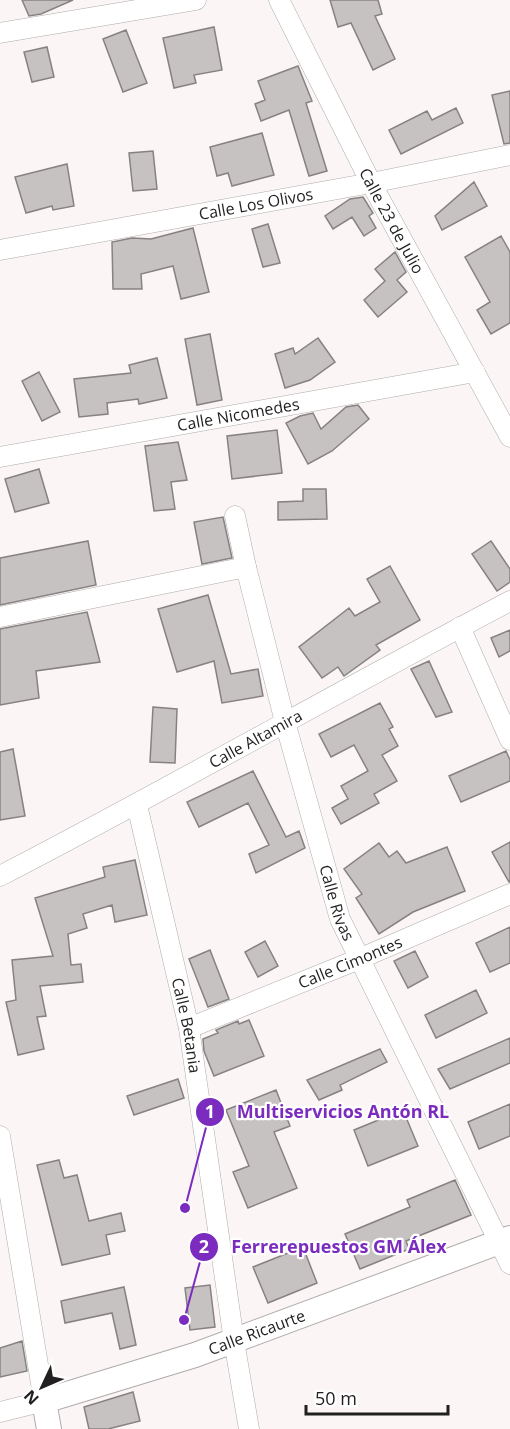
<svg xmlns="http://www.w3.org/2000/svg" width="510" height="1429" font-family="'Open Sans',sans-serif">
<rect width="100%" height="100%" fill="#fbf5f5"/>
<path fill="#c7c2c2" stroke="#878282" stroke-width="1.5" d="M22,0H73L41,14L29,16Z
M330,0H378L382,14L375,16L395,59L373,70L351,23L338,27Z
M214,27L222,70L194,75L196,83L174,88L163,38Z
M126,30L147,83L123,92L103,39Z
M47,47L54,77L32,82L24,52Z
M298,66L312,101L306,103L327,171L309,176L289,110L261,121L255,104L265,100L258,81Z
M510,91V143L504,144L492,95Z
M456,108L463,123L401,154L389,130L427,111L432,120Z
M262,133L274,175L232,186L228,173L217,176L210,147Z
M153,151L157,189L133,191L129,153Z
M67,164L74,206L53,210L52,206L26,213L15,177Z
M474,182L487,206L442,230L435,216Z
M363,197L373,213L369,216L376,228L364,236L352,217L333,229L325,216L350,199Z
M268,224L280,263L263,267L252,229Z
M193,228L209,292L181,299L173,266L141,274L142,289H113L112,242L132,238L151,239Z
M501,236L510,252V323L491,334L477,310L490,302L465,257Z
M395,252L406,272L397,280L407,292L378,317L364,300L385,281L375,269Z
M210,334L222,400L197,405L185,339Z
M318,338L335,362L310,380L285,388L275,354L293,348L295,354Z
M157,358L167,398L139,404L138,399L107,403L108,414L79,417L74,379L131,373L129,365Z
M39,372L60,412L42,421L22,381Z
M358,405L369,419L332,451L308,464L286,423L300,416L313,413L321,429L346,407Z
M277,430L282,473L232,479L227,436Z
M178,442L187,480L171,482L175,509L154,511L145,446Z
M39,469L49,503L15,512L5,479Z
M303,489H326L327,519L278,520V502L303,501Z
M223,517L232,558L202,564L194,522Z
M88,541L96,585L0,605V558Z
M491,541L510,569V582L497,591L472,554Z
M390,566L420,620L376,645L380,650L344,676L338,667L322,678L299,647L349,608L355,616L380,602L367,579Z
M208,595L231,674L258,669L263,696L222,703L214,661L177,672L158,609Z
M87,612L100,662L36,671L39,698L0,705V629Z
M510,630V651L499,657L491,638Z
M429,661L452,712L436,717L411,669Z
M380,703L393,727L389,729L398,746L382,755L397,781L374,794L379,803L341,824L332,808L348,799L341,786L368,771L354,745L331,757L319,734Z
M153,707L177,709L175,763L150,762Z
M13,749L25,816L0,820V752Z
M506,751L510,760V781L461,802L449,776Z
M253,771L286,837L299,831L305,848L256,873L249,854L269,845L248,803L199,827L187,802Z
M510,842V882H509L492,852Z
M379,843L389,857L397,851L406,863L447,847L465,891L413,912L379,934L356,898L362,894L344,869Z
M135,860L147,915L115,922L112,905L83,914L87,928L68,934L71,965L81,964L83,982L40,986L46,1016L37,1017L44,1049L18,1055L6,1002L16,1000L12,960L53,956L35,898L105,877L103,867Z
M510,927V963L490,972L476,943Z
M265,941L278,966L258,977L245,952Z
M210,950L229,999L208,1007L189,959Z
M415,951L428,977L408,988L394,961Z
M476,990L487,1013L436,1038L425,1015Z
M249,1020L264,1056L214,1076L204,1051L203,1039L218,1033L216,1030L238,1021L239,1024Z
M510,1038V1063L450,1089L438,1069Z
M380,1049L387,1062L340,1085L342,1090L319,1100L307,1080Z
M178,1079L184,1098L134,1115L127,1096Z
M276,1090L290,1126L274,1132L297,1188L248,1208L233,1172L249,1166L226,1110Z
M510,1104V1136L479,1149L468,1122Z
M403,1110L418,1146L368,1166L354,1130Z
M59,1160L64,1178L77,1175L89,1221L121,1213L125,1231L106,1235L110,1254L62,1265L37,1165Z
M455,1180L471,1215L406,1241L409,1249L360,1269L345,1234L410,1207L407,1200Z
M303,1247L317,1283L268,1303L253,1267Z
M210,1285L215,1327L190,1330L185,1288Z
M124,1287L136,1345L120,1349L112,1313L65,1323L61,1301Z
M22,1341L27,1371L0,1377V1348Z
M133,1392L140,1421L108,1429H89L84,1407Z"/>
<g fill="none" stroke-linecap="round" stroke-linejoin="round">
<g stroke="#b0abab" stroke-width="21">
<g id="minor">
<path id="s1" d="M279,0L371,183L510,437"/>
<path d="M0,33L196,0"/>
<path id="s2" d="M0,250L371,183L510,155"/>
<path id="s3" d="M0,457L475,372"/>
<path id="s4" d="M235,516L246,567L285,722L340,919L510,1264"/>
<path d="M0,617L246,567"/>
<path d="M460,627L510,740"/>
<path id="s5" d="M137,805L189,1028L234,1341L249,1429"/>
<path id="s6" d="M0,876C172,787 339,691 510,601"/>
<path id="s7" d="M189,1028L359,959L510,894"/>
<path d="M0,1136L44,1401L0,1412"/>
</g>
</g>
<g stroke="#b0abab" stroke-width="26">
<g id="tertiary">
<path id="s8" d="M49,1429L44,1401L195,1355L510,1238"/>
</g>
</g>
<use href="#minor" stroke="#fff" stroke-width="20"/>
<use href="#tertiary" stroke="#fff" stroke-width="24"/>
</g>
<g text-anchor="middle" stroke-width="4.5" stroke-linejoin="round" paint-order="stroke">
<g font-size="16" fill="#211f1f" stroke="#fff">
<text dy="6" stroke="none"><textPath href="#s2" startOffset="260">Calle Los Olivos</textPath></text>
<text dy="6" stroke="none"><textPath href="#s1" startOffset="248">Calle 23 de Julio</textPath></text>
<text dy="6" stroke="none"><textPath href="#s3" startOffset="242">Calle Nicomedes</textPath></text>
<text dy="6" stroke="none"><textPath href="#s6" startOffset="290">Calle Altamira</textPath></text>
<text dy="6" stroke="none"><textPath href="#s4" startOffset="400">Calle Rivas</textPath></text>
<text dy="6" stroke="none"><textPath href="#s7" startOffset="174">Calle Cimontes</textPath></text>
<text dy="6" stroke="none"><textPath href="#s5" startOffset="226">Calle Betania</textPath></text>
<text dy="6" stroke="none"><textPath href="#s8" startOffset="252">Calle Ricaurte</textPath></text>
</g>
</g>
<path fill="none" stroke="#7b2cbf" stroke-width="2" d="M185 1208L210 1112M184 1320L204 1247"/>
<g fill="#7b2cbf" stroke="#fff" stroke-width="2">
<circle cx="185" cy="1208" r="6"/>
<circle cx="184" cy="1320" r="6"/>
<circle cx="210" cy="1112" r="15"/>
<circle cx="204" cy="1247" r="15"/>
</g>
<g font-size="18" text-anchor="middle" font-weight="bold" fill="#fff">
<text x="210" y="1118">1</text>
<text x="204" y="1253">2</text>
</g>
<g font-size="18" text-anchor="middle" font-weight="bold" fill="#7b2cbf" stroke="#fff" stroke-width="4.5" stroke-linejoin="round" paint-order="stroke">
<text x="343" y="1118">Multiservicios Antón RL</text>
<text x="339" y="1253">Ferrerepuestos GM Álex</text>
</g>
<g transform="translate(42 1387) rotate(226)" stroke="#ffffff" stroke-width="4.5" paint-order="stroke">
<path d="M0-4.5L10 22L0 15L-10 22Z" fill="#211f1f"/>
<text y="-9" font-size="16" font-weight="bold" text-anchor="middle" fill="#211f1f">N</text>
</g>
<path d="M306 1405v9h142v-9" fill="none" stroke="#211f1f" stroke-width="3"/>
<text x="315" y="1405" font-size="18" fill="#211f1f" stroke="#ffffff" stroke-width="4.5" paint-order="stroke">50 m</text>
</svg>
